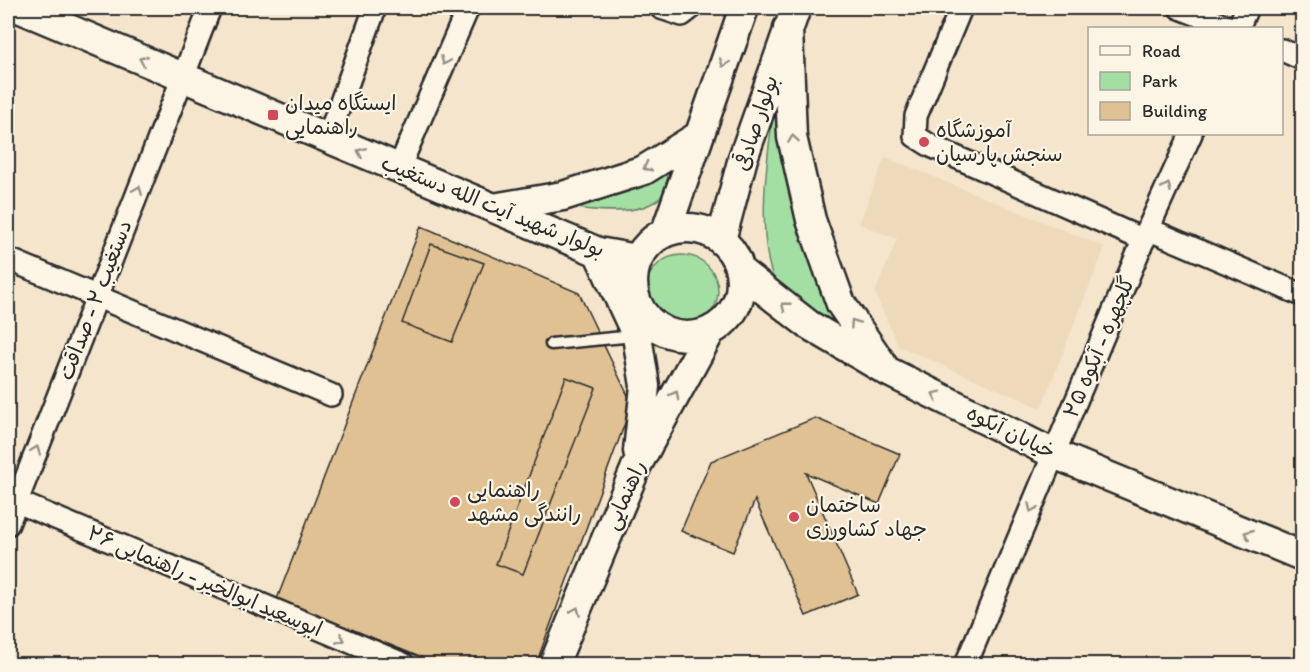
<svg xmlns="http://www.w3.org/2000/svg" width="1310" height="672" font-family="Itim,'Playpen Sans Arabic',sans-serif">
<rect width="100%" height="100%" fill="#f4e5cc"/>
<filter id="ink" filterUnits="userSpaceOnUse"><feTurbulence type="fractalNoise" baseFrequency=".0167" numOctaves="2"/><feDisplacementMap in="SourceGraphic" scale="12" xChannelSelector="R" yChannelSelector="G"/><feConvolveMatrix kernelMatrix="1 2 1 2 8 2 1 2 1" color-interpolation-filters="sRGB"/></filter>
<g filter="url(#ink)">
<path fill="#eedabb" d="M885,157L1105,247L1041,408L898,346L875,293L897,239L859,224Z"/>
<path fill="#a3dea3" stroke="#678467" stroke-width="1.5" d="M774,108L780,143L844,340C831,330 788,305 781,294C753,251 767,157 774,108Z
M675,161C672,171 669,185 664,193C645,220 585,210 558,205Z
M646 291a36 36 0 1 1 72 0a36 36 0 1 1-72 0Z"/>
<path fill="#e0c193" stroke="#2b2b2b" stroke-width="1.5" d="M421,226L579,293L632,404L536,664H437L277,599Z
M431,244L484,263L452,342L402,323Z
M566,377L596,388L523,574L496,564Z
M815,418L900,454L879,504L806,473L858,594L806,616L755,500L733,552L681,531L711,461Z"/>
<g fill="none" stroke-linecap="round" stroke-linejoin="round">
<g stroke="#2b2b2b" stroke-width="15">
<path id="lane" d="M551,344L634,336"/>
</g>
<g stroke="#2b2b2b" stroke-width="26">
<path id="street" d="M661,8L682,15L691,8
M961,8L916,116L915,136L931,146L1144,240
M1180,8L1231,28
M1238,28L1247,8
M1282,50L1302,59
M328,138L375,8
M399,168L468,8
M1148,229L1302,295
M8,259L331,395
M8,498L403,664
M8,524L210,8
M966,664L1148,229L1191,134"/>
</g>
<g stroke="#2b2b2b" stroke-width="33">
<path id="secondary" d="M19,8L598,252L637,259
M788,28L792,137L811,220L841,304L882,364
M493,208L563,196L644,170L697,137
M633 282a54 54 0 1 1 108 0a54 54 0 1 1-108 0Z
M666,231L744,8
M721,240L743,158L796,8
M598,252L637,336L645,386L638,451
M740,271L809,325L887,371L1054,454L1302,556
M554,664L637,465L710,332"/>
</g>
<use href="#lane" stroke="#fcf5e5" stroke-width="10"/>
<use href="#street" stroke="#fcf5e5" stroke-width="21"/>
<use href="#secondary" stroke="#fcf5e5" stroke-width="28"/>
</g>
<defs><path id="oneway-chevron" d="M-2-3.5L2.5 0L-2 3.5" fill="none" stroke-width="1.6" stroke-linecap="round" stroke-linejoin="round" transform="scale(1.5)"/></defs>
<g stroke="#949088">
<use href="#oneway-chevron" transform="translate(143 60) rotate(-157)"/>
<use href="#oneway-chevron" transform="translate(445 61) rotate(113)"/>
<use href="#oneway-chevron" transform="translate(724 63) rotate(110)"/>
<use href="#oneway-chevron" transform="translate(793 139) rotate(-99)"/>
<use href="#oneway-chevron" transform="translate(361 152) rotate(-157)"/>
<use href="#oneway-chevron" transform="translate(647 167) rotate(153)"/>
<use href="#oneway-chevron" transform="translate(1167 187) rotate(-66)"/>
<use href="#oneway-chevron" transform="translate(138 190) rotate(-68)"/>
<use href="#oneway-chevron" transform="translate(785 306) rotate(-142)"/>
<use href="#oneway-chevron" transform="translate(854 323) rotate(-124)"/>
<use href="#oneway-chevron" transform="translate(675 395) rotate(-61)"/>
<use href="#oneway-chevron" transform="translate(936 395) rotate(-154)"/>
<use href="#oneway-chevron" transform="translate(36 450) rotate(-69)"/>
<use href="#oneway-chevron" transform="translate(1032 508) rotate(113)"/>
<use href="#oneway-chevron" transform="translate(1248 534) rotate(-158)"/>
<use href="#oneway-chevron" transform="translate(576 611) rotate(-67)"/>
<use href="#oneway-chevron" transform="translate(341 639) rotate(23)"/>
</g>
</g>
<g fill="#d1495b" stroke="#fcf5e5" stroke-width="2">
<rect x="267" y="109" width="12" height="12" rx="3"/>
<circle cx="924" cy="142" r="6"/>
<circle cx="455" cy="502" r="6"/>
<circle cx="794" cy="517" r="6"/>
</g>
<g text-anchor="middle" stroke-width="4.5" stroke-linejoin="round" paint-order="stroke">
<g font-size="21" fill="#2b2b2b" stroke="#fcf5e5" text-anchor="start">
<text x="285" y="110">ایستگاه میدان<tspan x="285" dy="24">راهنمایی</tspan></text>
<text x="936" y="137">آموزشگاه<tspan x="936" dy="24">سنجش پارسیان</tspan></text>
<text x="467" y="497">راهنمایی<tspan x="467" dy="24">رانندگی مشهد</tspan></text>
<text x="806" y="512">ساختمان<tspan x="806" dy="24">جهاد کشاورزی</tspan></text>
</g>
<g font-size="21" fill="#2b2b2b" stroke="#fcf5e5">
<text transform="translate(756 123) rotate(-72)" y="7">بولوار صادقی</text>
<text transform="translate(493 206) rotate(22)" y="7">بولوار شهید آیت الله دستغیب</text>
<text transform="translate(95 300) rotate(-69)" y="7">دستغیب ۲ - صداقت</text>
<text transform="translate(1099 347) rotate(-67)" y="7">گلچهره - آبکوه ۲۵</text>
<text transform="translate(1011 432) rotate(26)" y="7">خیابان آبکوه</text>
<text transform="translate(625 495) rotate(-66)" y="7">راهنمایی</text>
<text transform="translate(205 581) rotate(23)" y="7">ابوسعید ابوالخیر - راهنمایی ۲۶</text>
</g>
</g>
<rect width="1310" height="672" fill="none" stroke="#fcf5e5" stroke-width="30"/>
<rect x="15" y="15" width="1280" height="642" fill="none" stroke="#2b2b2b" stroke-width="2" filter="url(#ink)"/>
<rect x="1088" y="27" width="195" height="108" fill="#fcf5e5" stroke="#a8a49b" stroke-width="1.5"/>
<rect x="1100" y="46" width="30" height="9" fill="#fcf5e5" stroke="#a8a49b" stroke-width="1.5"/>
<text x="1142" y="57" font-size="18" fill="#2b2b2b">Road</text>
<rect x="1100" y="72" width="30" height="18" fill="#a3dea3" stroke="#a8a49b" stroke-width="1.5"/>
<text x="1142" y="87" font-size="18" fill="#2b2b2b">Park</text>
<rect x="1100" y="102" width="30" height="18" fill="#e0c193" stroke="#a8a49b" stroke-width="1.5"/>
<text x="1142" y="117" font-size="18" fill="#2b2b2b">Building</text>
</svg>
